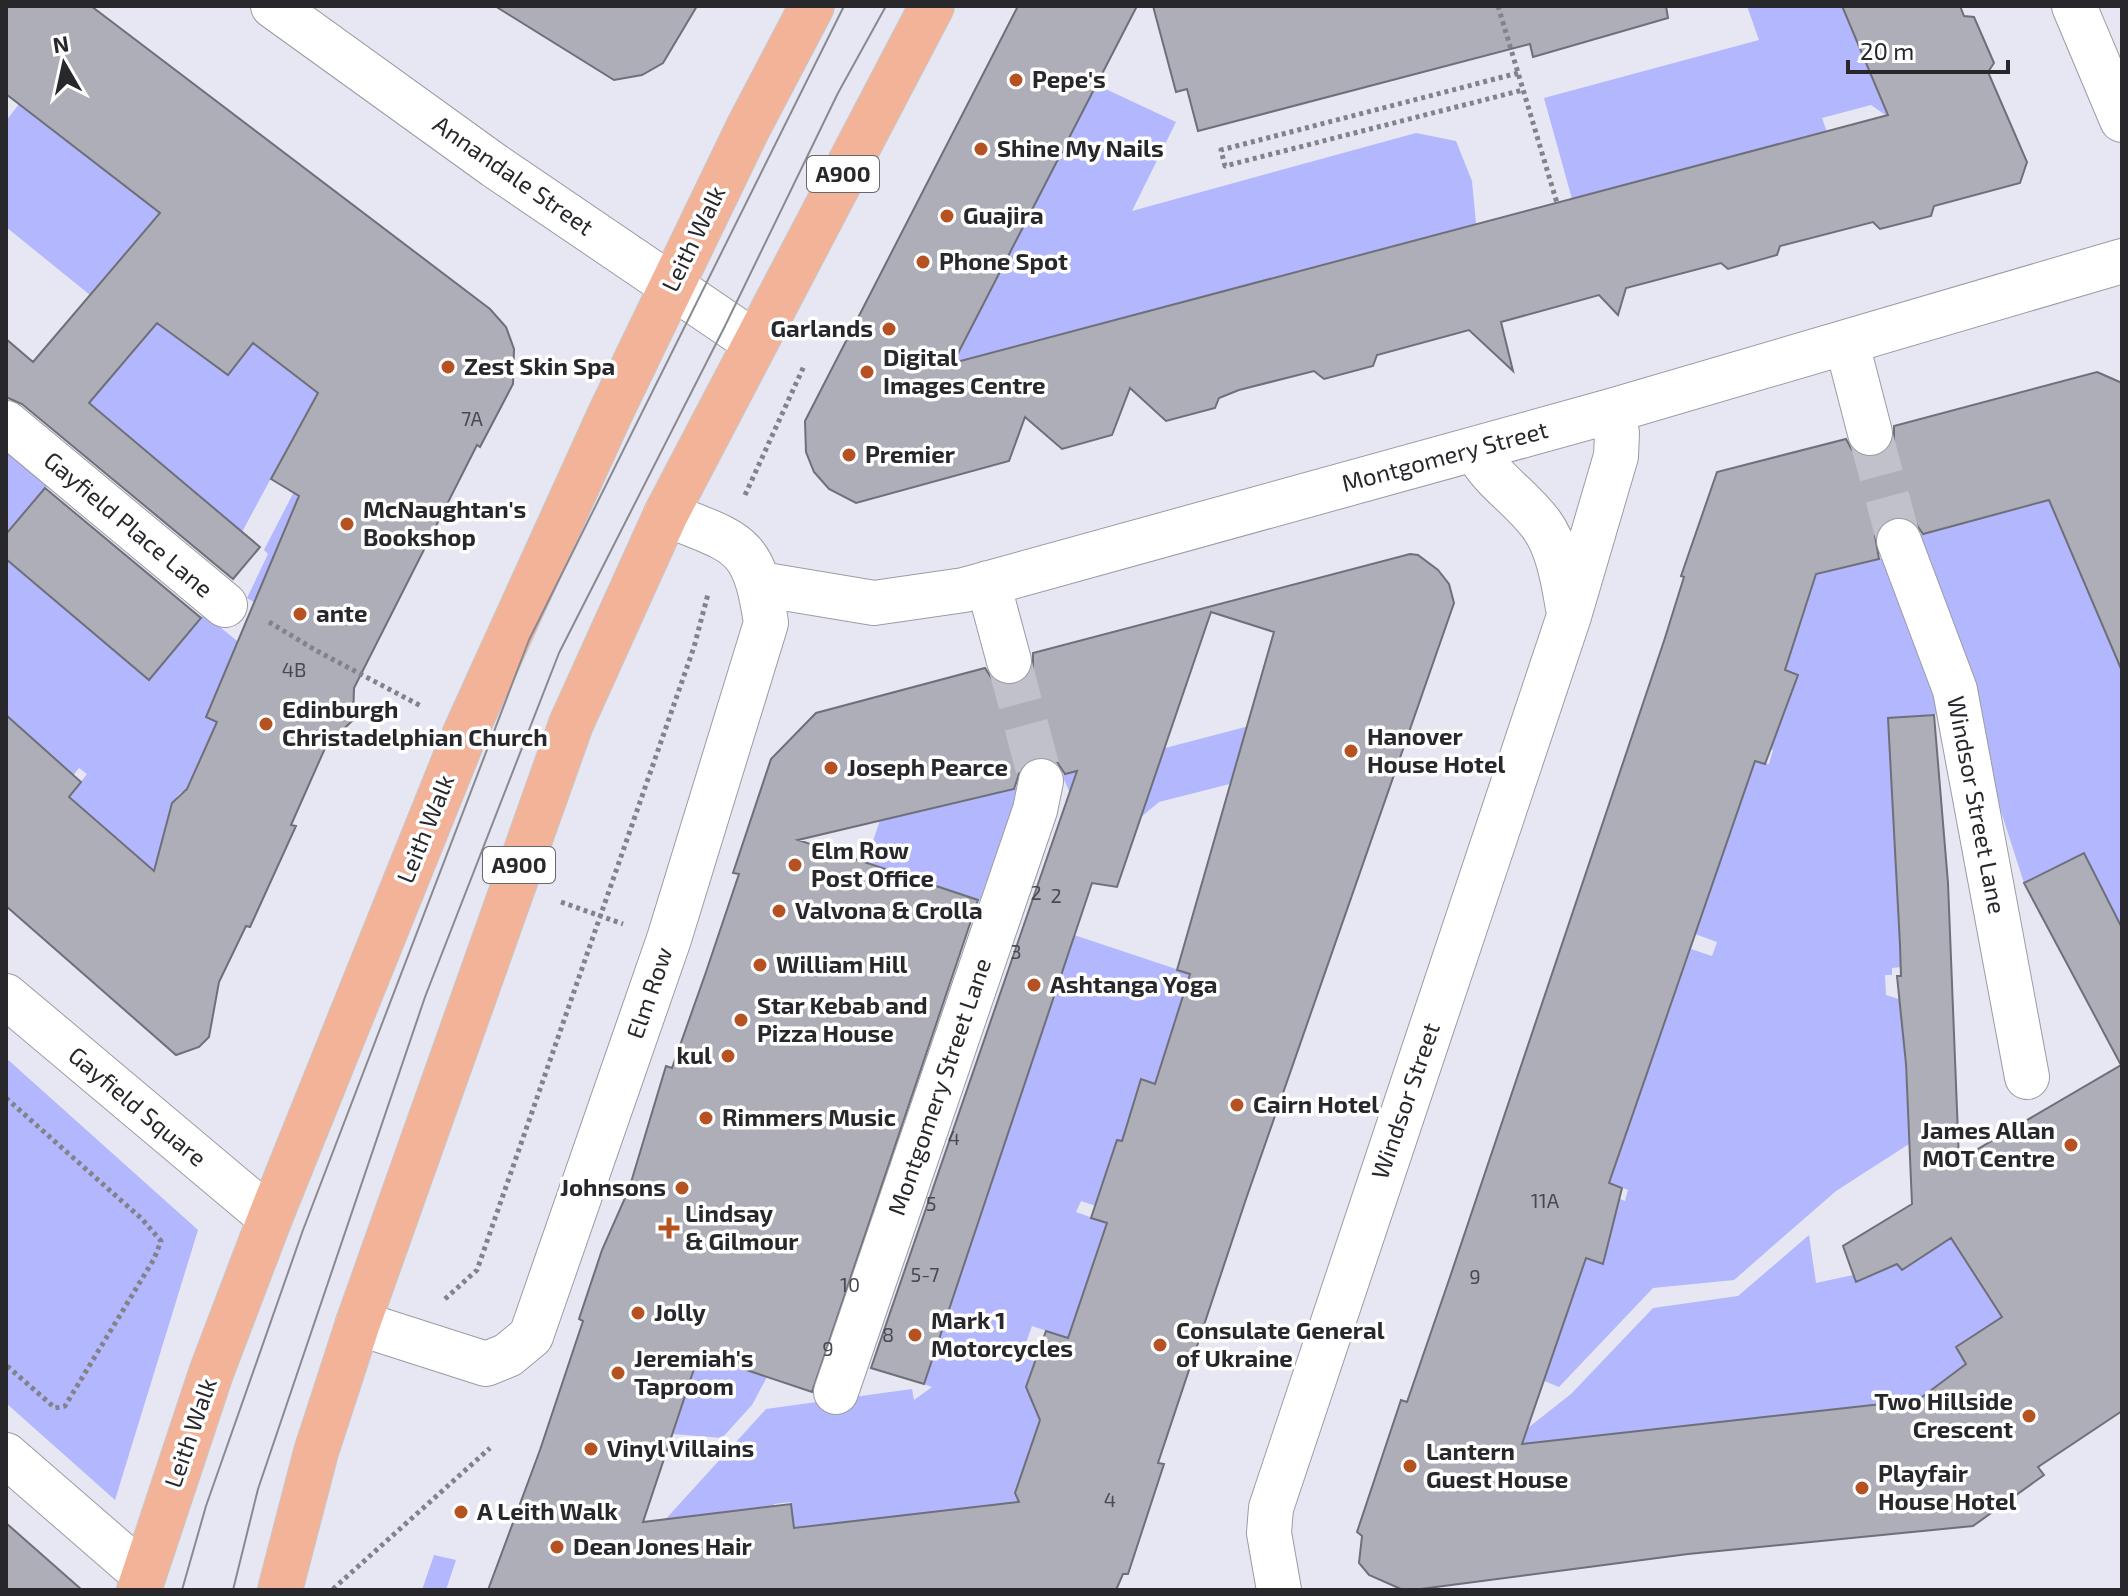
<svg xmlns="http://www.w3.org/2000/svg" width="2128" height="1596" font-family="'Exo 2',sans-serif">
<rect width="100%" height="100%" fill="#e6e7f2"/>
<path fill="#b2b7fe" d="M1747,6H1842L1874,83L1901,115L1887,116L1871,105L1822,118L1827,132L1572,199L1544,98L1759,40Z
M1095,84L1176,122L1132,211L1416,133L1456,141L1472,181L1476,224L1061,334L942,375Z
M19,104L266,295L228,375L253,343L362,368L255,603L247,598L268,554L264,550L320,441L297,430L242,532L97,410L86,406L90,295L6,227V121Z
M6,448L49,484L6,534Z
M2049,489L2122,671V928L2084,854L2024,883L1913,537L2036,503Z
M1887,557L1936,662L1938,714L1888,718L1897,885L1948,944L1900,945L1901,967L1892,968V975H1885L1886,995L1902,1000L1909,1144L1836,1191L1734,1280L1653,1288L1559,1387L1542,1380L1585,1258L1604,1264L1606,1253L1588,1248L1606,1193L1625,1201L1628,1190L1609,1183L1691,949L1712,956L1717,942L1695,934L1755,761L1769,764L1773,750L1759,744L1798,675L1785,670L1812,589L1809,569L1816,574Z
M6,559L149,680L204,614L247,649L224,703L213,699L206,717L217,722L191,780V788L180,793L172,803L173,827L151,874L122,870L107,830L69,797L87,774L79,768L61,791L38,744L24,731L6,743Z
M1253,725L1261,776L1159,802L1141,817L1070,793L1062,775Z
M1019,787L980,900L934,885L850,911L880,820Z
M1074,935L1191,974L1155,1084L1141,1079L1133,1145L1117,1140L1112,1155L1111,1211L1081,1201L1076,1212L1107,1223L1068,1338L1032,1326L1026,1343L1062,1356L1020,1504L794,1528L791,1502L774,1504L777,1529L653,1533L766,1409L912,1389L914,1400L932,1387L924,1384Z
M6,1058L198,1230L115,1500L6,1403Z
M1974,1224L2020,1327L1969,1339L1956,1347L1966,1364L1917,1400L1528,1443L1524,1446L1519,1435L1571,1394L1653,1308L1738,1296L1809,1235L1816,1283L1853,1275L1857,1282L1897,1264L1902,1269Z
M741,1226L767,1377L752,1405L722,1438L673,1434Z
M434,1555L456,1560L446,1590H422Z"/>
<path fill="#adaeb8" stroke="#6e6f79" stroke-width="2" fill-rule="evenodd" d="M6,6H91L490,309L506,327L514,349L513,384L480,447L477,445L354,688L353,720L326,746L291,825L296,826L250,927L246,926L219,982L209,1037L199,1047L176,1055L6,906V715L81,782L69,797L154,871L172,803L187,789L217,722L206,717L299,496L271,479L318,393L253,343L228,375L157,323L89,403L260,547L233,579L22,404L6,397V339L33,362L160,213L6,94Z
M495,6H697L663,63L642,75L614,80Z
M1018,6H1137L953,363L1888,115L1842,6H1960L1964,16L1974,17L1994,63L1988,72L2027,162L2020,183L1934,206L1931,216L1880,229L1873,222L1780,246L1777,255L1728,269L1721,263L1626,288L1618,315L1599,295L1501,322L1513,371L1469,330L1377,355L1373,366L1324,379L1314,371L1239,390L1219,398L1215,408L1166,421L1130,388L1112,435L1062,449L1025,417L1009,461L856,503L829,489L814,472L806,452L805,421Z
M1153,6H1666L1668,18L1533,57L1530,44L1198,131L1187,89L1176,92Z
M2097,372L2122,383V671L2049,500L1923,534L1914,521L1902,516L1891,517L1880,525L1875,536L1879,559L1816,574L1785,670L1798,675L1765,764L1755,761L1609,1183L1622,1188L1603,1264L1586,1258L1522,1444L1918,1400L1966,1364L1956,1347L2002,1317L1951,1238L1902,1270L1897,1264L1856,1282L1843,1246L1912,1204L1906,1064L1897,976H1901L1900,945L1888,718L1934,715L1948,883L1959,1160L2121,1065L2024,883L2084,853L2122,928V1411L2038,1467L2044,1475L1973,1526L1688,1554L1413,1590H1403L1369,1575L1359,1563L1362,1536L1357,1532L1401,1400L1407,1402L1450,1277L1664,641L1684,577L1681,576L1717,472L1846,439L1852,450L1863,457H1877L1888,450L1894,440V426Z
M45,488L201,618L149,680L6,559V534Z
M1410,554L1418,555L1438,570L1449,584L1454,603L1246,1199L1158,1463L1164,1464L1128,1574H1123L1116,1590H488L540,1450L583,1321L579,1319L602,1250L629,1189L666,1066L672,1068L706,972L739,874L733,873L771,759L816,713L985,668L992,679L1003,685H1015L1026,679L1033,668V653ZM1211,612L1274,632L1177,970L1190,974L1155,1084L1141,1079L1122,1141L1117,1140L1091,1218L1107,1223L1068,1338L1046,1331L1026,1387L1040,1420L1015,1493L1019,1502L794,1528L791,1504L643,1522L699,1354L812,1392L978,900L798,840L1014,789L1022,765L1034,757L1045,756L1057,762L1065,774L1077,771L871,1368L924,1384L1092,883L1117,887Z
M6,1523L82,1590H6Z"/>
<g fill="none" stroke-linecap="round" stroke-linejoin="round">
<path stroke="#c0c1ca" stroke-width="44" stroke-dasharray="44 22" stroke-linecap="butt" d="M1870,433L1899,541
M1009,661L1041,781"/>
<g stroke="#9a9ca5" stroke-width="46">
<path id="minor" d="M273,6L495,166L754,342
M2074,6L2122,120
M1847,344L1870,433
M6,423L225,605
M1475,449C1492,481 1519,495 1541,524C1559,548 1564,585 1569,614
M1899,541L1955,690L2027,1077
M988,583L1009,661
M760,584L874,603L964,590L1611,411L2122,261
M6,996L270,1218
M358,1323L486,1364L508,1355L531,1336L669,939L766,623C754,540 738,544 666,514
M836,1392L1035,810L1041,781
M6,1455L143,1574
M1279,1590L1269,1533L1271,1508L1569,616L1616,456L1617,433L1611,411"/>
</g>
<g stroke="#c7c7c8" stroke-width="46">
<path id="major" d="M139,1590L211,1373L270,1218L466,731L610,414L748,128L812,6
M280,1590L316,1452L358,1323L571,724L666,514L932,6"/>
</g>
<path stroke="#828289" stroke-width="5" stroke-dasharray="4 4" stroke-linecap="butt" d="M1498,6L1557,203
M1518,73L1221,150L1225,166L1523,90
M745,495L804,366
M269,622L317,651L421,706
M561,902L623,924
M6,1098L142,1219L161,1241L154,1259L65,1406L55,1408L6,1365
M445,1299L477,1270L694,647L708,594
M333,1589L490,1448"/>
<use href="#minor" stroke="#fff" stroke-width="44"/>
<use href="#major" stroke="#f3b398" stroke-width="44"/>
<path stroke="#898991" stroke-width="2" d="M182,1590L206,1506L303,1230L529,640L844,6
M233,1590L258,1489L425,997L559,653L725,326L838,93L886,6"/>
</g>
<g fill="#b65121" stroke="#fff" stroke-width="3">
<circle cx="1016" cy="80" r="8"/>
<circle cx="981" cy="149" r="8"/>
<circle cx="947" cy="216" r="8"/>
<circle cx="923" cy="262" r="8"/>
<circle cx="889" cy="329" r="8"/>
<circle cx="448" cy="367" r="8"/>
<circle cx="867" cy="372" r="8"/>
<circle cx="849" cy="455" r="8"/>
<circle cx="347" cy="524" r="8"/>
<circle cx="300" cy="614" r="8"/>
<circle cx="266" cy="724" r="8"/>
<circle cx="1351" cy="751" r="8"/>
<circle cx="831" cy="768" r="8"/>
<circle cx="795" cy="865" r="8"/>
<circle cx="779" cy="911" r="8"/>
<circle cx="760" cy="965" r="8"/>
<circle cx="1034" cy="985" r="8"/>
<circle cx="741" cy="1020" r="8"/>
<circle cx="728" cy="1056" r="8"/>
<circle cx="1237" cy="1105" r="8"/>
<circle cx="706" cy="1118" r="8"/>
<circle cx="2071" cy="1145" r="8"/>
<circle cx="682" cy="1188" r="8"/>
<path d="M665 1216h8v8h8v8h-8v8h-8v-8h-8v-8h8z"/>
<circle cx="638" cy="1313" r="8"/>
<circle cx="915" cy="1335" r="8"/>
<circle cx="1160" cy="1345" r="8"/>
<circle cx="618" cy="1373" r="8"/>
<circle cx="2029" cy="1416" r="8"/>
<circle cx="591" cy="1449" r="8"/>
<circle cx="1410" cy="1466" r="8"/>
<circle cx="1862" cy="1488" r="8"/>
<circle cx="461" cy="1512" r="8"/>
<circle cx="557" cy="1547" r="8"/>
</g>
<g text-anchor="middle" stroke-width="7" stroke-linejoin="round" paint-order="stroke">
<g font-size="20" fill="#494a4f">
<text x="472" y="426">7A</text>
<text x="294" y="677">4B</text>
<text x="1036" y="900">2</text>
<text x="1056" y="903">2</text>
<text x="1016" y="959">3</text>
<text x="954" y="1145">4</text>
<text x="1545" y="1208">11A</text>
<text x="931" y="1211">5</text>
<text x="925" y="1282">5-7</text>
<text x="1475" y="1284">9</text>
<text x="850" y="1292">10</text>
<text x="888" y="1342">8</text>
<text x="828" y="1356">9</text>
<text x="1110" y="1507">4</text>
</g>
<g fill="#fff" stroke="#68686b" stroke-width="2">
<rect x="807" y="156" width="72" height="36" rx="6"/>
<rect x="483" y="847" width="72" height="36" rx="6"/>
</g>
<g font-size="22" font-weight="bold" fill="#28282c">
<text x="843" y="182">A900</text>
<text x="519" y="873">A900</text>
</g>
<g font-size="24" font-weight="bold" fill="#28282c" stroke="#fff" text-anchor="start">
<text x="1032" y="88">Pepe's</text>
<text x="997" y="157">Shine My Nails</text>
<text x="963" y="224">Guajira</text>
<text x="939" y="270">Phone Spot</text>
<text x="873" y="337" text-anchor="end">Garlands</text>
<text x="883" y="366">Digital<tspan x="883" dy="28">Images Centre</tspan></text>
<text x="464" y="375">Zest Skin Spa</text>
<text x="865" y="463">Premier</text>
<text x="363" y="518">McNaughtan's<tspan x="363" dy="28">Bookshop</tspan></text>
<text x="316" y="622">ante</text>
<text x="282" y="718">Edinburgh<tspan x="282" dy="28">Christadelphian Church</tspan></text>
<text x="1367" y="745">Hanover<tspan x="1367" dy="28">House Hotel</tspan></text>
<text x="847" y="776">Joseph Pearce</text>
<text x="811" y="859">Elm Row<tspan x="811" dy="28">Post Office</tspan></text>
<text x="795" y="919">Valvona &amp; Crolla</text>
<text x="776" y="973">William Hill</text>
<text x="1050" y="993">Ashtanga Yoga</text>
<text x="757" y="1014">Star Kebab and<tspan x="757" dy="28">Pizza House</tspan></text>
<text x="712" y="1064" text-anchor="end">kul</text>
<text x="1253" y="1113">Cairn Hotel</text>
<text x="722" y="1126">Rimmers Music</text>
<text x="2055" y="1139" text-anchor="end">James Allan<tspan x="2055" dy="28">MOT Centre</tspan></text>
<text x="666" y="1196" text-anchor="end">Johnsons</text>
<text x="685" y="1222">Lindsay<tspan x="685" dy="28">&amp; Gilmour</tspan></text>
<text x="654" y="1321">Jolly</text>
<text x="931" y="1329">Mark 1<tspan x="931" dy="28">Motorcycles</tspan></text>
<text x="1176" y="1339">Consulate General<tspan x="1176" dy="28">of Ukraine</tspan></text>
<text x="634" y="1367">Jeremiah's<tspan x="634" dy="28">Taproom</tspan></text>
<text x="2013" y="1410" text-anchor="end">Two Hillside<tspan x="2013" dy="28">Crescent</tspan></text>
<text x="607" y="1457">Vinyl Villains</text>
<text x="1426" y="1460">Lantern<tspan x="1426" dy="28">Guest House</tspan></text>
<text x="1878" y="1482">Playfair<tspan x="1878" dy="28">House Hotel</tspan></text>
<text x="477" y="1520">A Leith Walk</text>
<text x="573" y="1555">Dean Jones Hair</text>
</g>
<g font-size="24" fill="#28282c" stroke="#fff">
<text transform="translate(513 176) rotate(35)" y="8">Annandale Street</text>
<text transform="translate(694 239) rotate(-64)" y="8">Leith Walk</text>
<text transform="translate(1445 457) rotate(-15)" y="8">Montgomery Street</text>
<text transform="translate(128 525) rotate(40)" y="8">Gayfield Place Lane</text>
<text transform="translate(1976 805) rotate(79)" y="8">Windsor Street Lane</text>
<text transform="translate(426 829) rotate(-68)" y="8">Leith Walk</text>
<text transform="translate(650 993) rotate(-71)" y="8">Elm Row</text>
<text transform="translate(940 1087) rotate(-71)" y="8">Montgomery Street Lane</text>
<text transform="translate(1406 1101) rotate(-71)" y="8">Windsor Street</text>
<text transform="translate(137 1107) rotate(40)" y="8">Gayfield Square</text>
<text transform="translate(191 1433) rotate(-71)" y="8">Leith Walk</text>
</g>
</g>
<rect width="2128" height="1596" fill="none" stroke="#28282c" stroke-width="16"/>
<g transform="translate(64 64) rotate(351)" stroke="#ffffff" stroke-width="6" paint-order="stroke">
<path d="M0-6L14 30L0 20L-14 30Z" fill="#28282c"/>
<text y="-12" font-size="22" font-weight="bold" text-anchor="middle" fill="#28282c">N</text>
</g>
<path d="M1848 60v12h160v-12" fill="none" stroke="#28282c" stroke-width="4"/>
<text x="1860" y="60" font-size="24" fill="#28282c" stroke="#ffffff" stroke-width="6" paint-order="stroke">20 m</text>
</svg>
